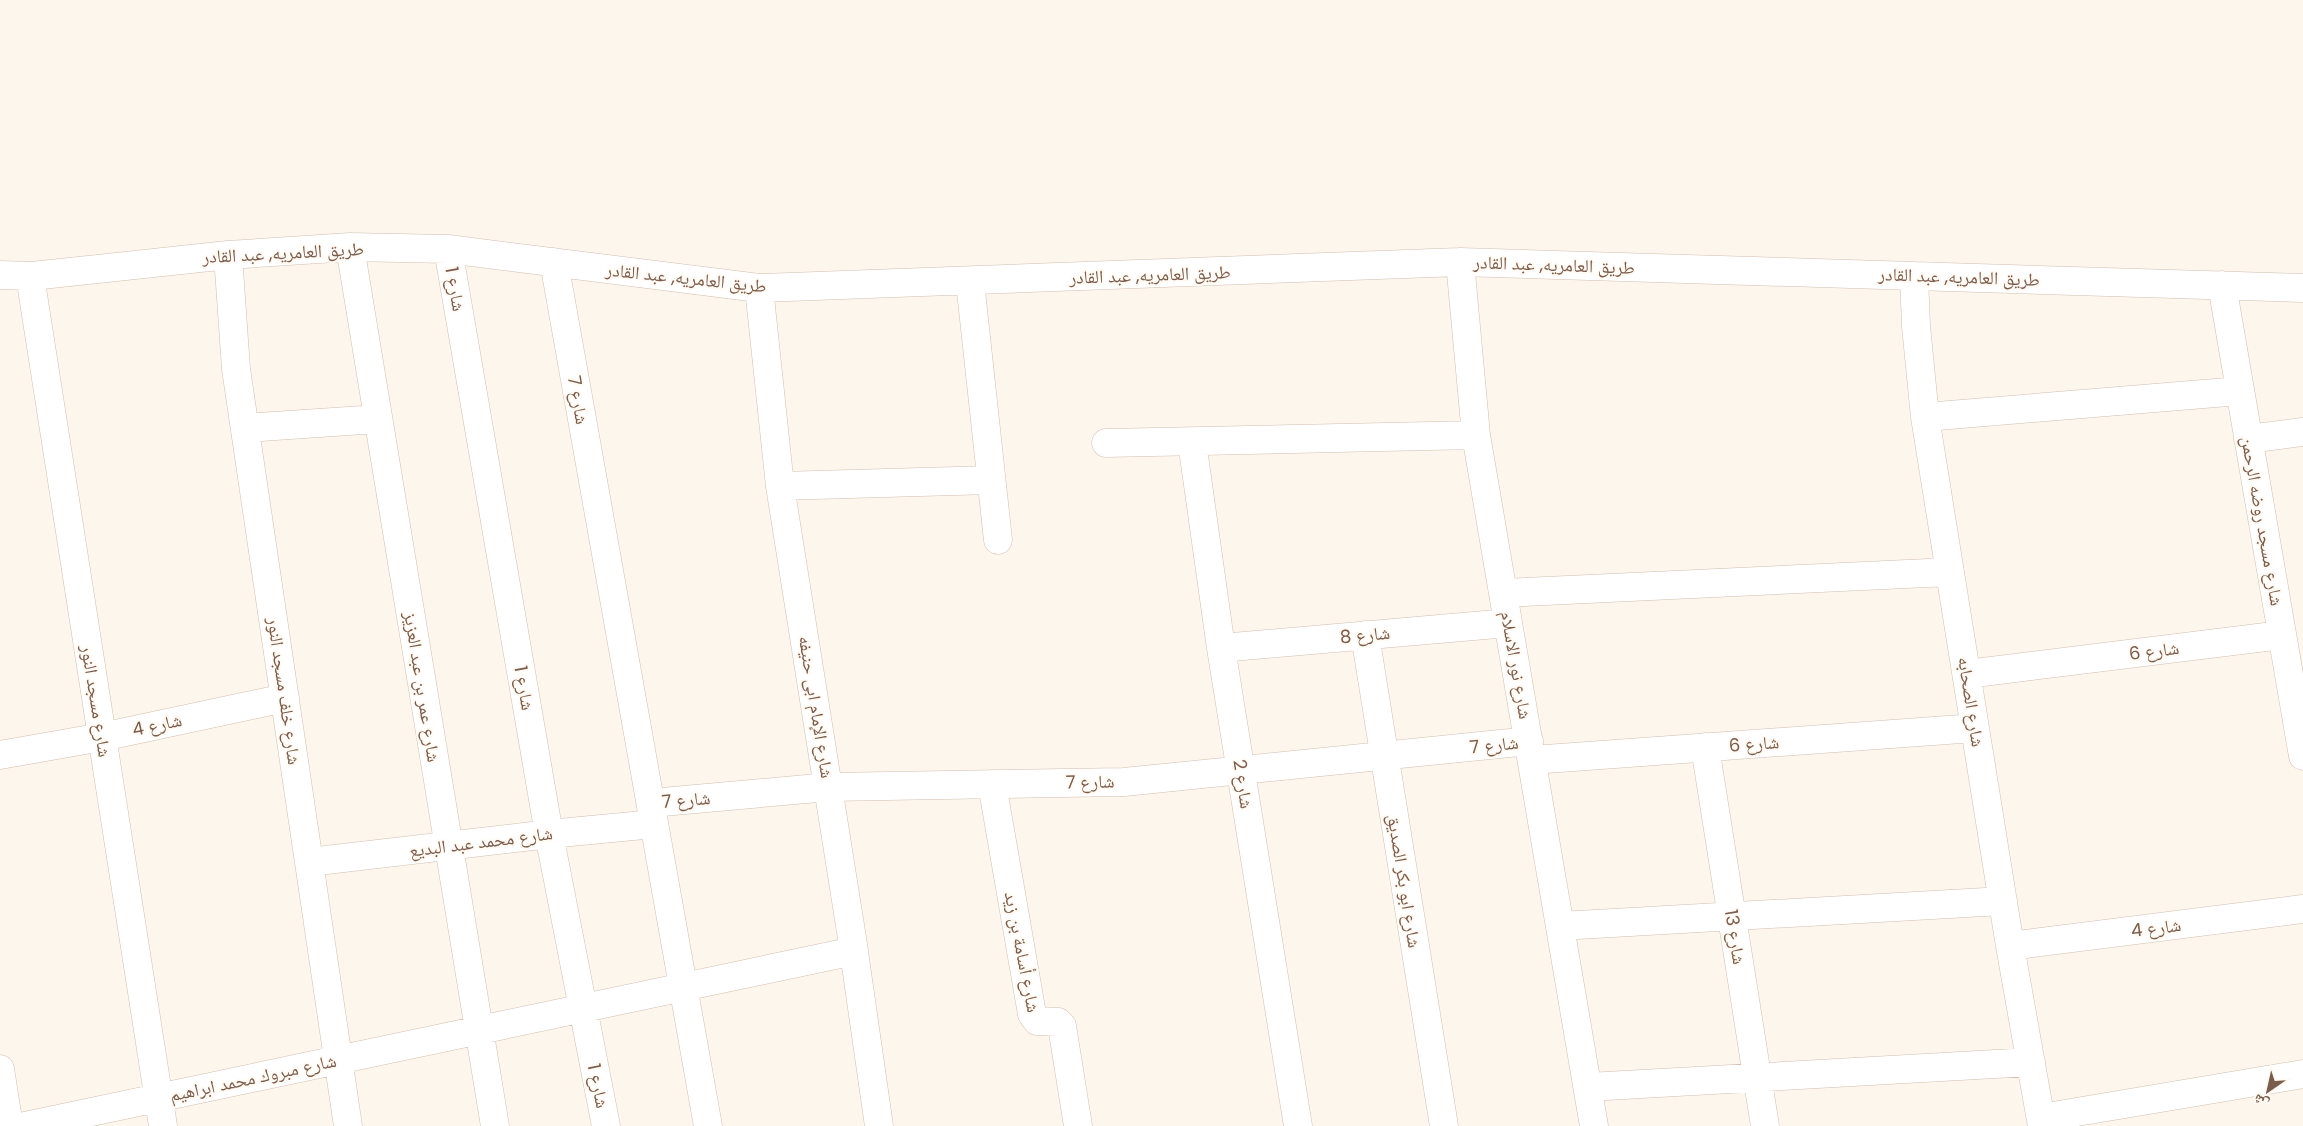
<svg xmlns="http://www.w3.org/2000/svg" width="2303" height="1126" font-family="Poppins,'Noto Naskh Arabic',sans-serif">
<rect width="100%" height="100%" fill="#fdf6ec"/>
<g fill="none" stroke-linecap="round" stroke-linejoin="round">
<g stroke="#d1beb0" stroke-width="29">
<path id="minor" d="M350,247L495,1126
M448,249L549,834L606,1126
M228,255L236,369L348,1126
M554,262L708,1126
M1460,262L1476,435L1594,1126
M0,275L32,276L228,255L350,247L448,249L759,288L1460,262L2303,288
M30,276L163,1126
M1914,276L1916,326L1925,417L2010,946L2042,1126
M970,282L998,540
M2222,285L2303,756
M759,288L780,486L852,938L879,1126
M1925,417L2240,391
M245,428L378,419
M2248,439L2303,432
M1192,442L1221,648L1298,1126
M1106,443L1476,435
M780,486L991,480
M1503,593L1950,572
M1365,635L1444,1126
M1221,648L1508,623
M1967,674L2282,635
M1705,747L1765,1126
M0,755L102,737L285,698
M1532,760L1975,728
M992,784L1032,1014L1037,1021L1058,1022L1062,1026L1078,1126
M651,803L829,787L1124,782L1529,741
M309,862L549,834L654,824
M1560,926L2003,901
M2010,946L2303,909
M0,1069L9,1126
M1588,1087L2031,1062
M2041,1118L2303,1074
M25,1126L854,951"/>
</g>
<use href="#minor" stroke="#fff" stroke-width="28"/>
</g>
<g text-anchor="middle" stroke-width="4" stroke-linejoin="round" paint-order="stroke">
<g font-size="18" fill="#7a5c4d" stroke="#fffaf3">
<text transform="translate(283 253) rotate(-3)" y="6">طريق العامريه, عبد القادر</text>
<text transform="translate(1554 265) rotate(2)" y="6">طريق العامريه, عبد القادر</text>
<text transform="translate(1150 275) rotate(-2)" y="6">طريق العامريه, عبد القادر</text>
<text transform="translate(1959 277) rotate(2)" y="6">طريق العامريه, عبد القادر</text>
<text transform="translate(686 278) rotate(6)" y="6">طريق العامريه, عبد القادر</text>
<text transform="translate(455 289) rotate(80)" y="6">شارع 1</text>
<text transform="translate(578 400) rotate(80)" y="6">شارع 7</text>
<text transform="translate(2262 521) rotate(80)" y="6">شارع مسجد روضه الرحمن</text>
<text transform="translate(1365 635) rotate(-5)" y="6">شارع 8</text>
<text transform="translate(2154 651) rotate(-7)" y="6">شارع 6</text>
<text transform="translate(1516 665) rotate(80)" y="6">شارع نور الاسلام</text>
<text transform="translate(422 687) rotate(81)" y="6">شارع عمر بن عبد العزيز</text>
<text transform="translate(524 688) rotate(80)" y="6">شارع 1</text>
<text transform="translate(284 691) rotate(82)" y="6">شارع خلف مسجد النور</text>
<text transform="translate(96 701) rotate(81)" y="6">شارع مسجد النور</text>
<text transform="translate(1971 702) rotate(81)" y="6">شارع الصحابه</text>
<text transform="translate(816 707) rotate(81)" y="6">شارع الإمام ابى حنيفه</text>
<text transform="translate(157 725) rotate(-12)" y="6">شارع 4</text>
<text transform="translate(1754 744) rotate(-4)" y="6">شارع 6</text>
<text transform="translate(1494 745) rotate(-6)" y="6">شارع 7</text>
<text transform="translate(1090 782) rotate(-1)" y="6">شارع 7</text>
<text transform="translate(1243 784) rotate(81)" y="6">شارع 2</text>
<text transform="translate(686 800) rotate(-5)" y="6">شارع 7</text>
<text transform="translate(481 842) rotate(-7)" y="6">شارع محمد عبد البديع</text>
<text transform="translate(1404 881) rotate(81)" y="6">شارع ابو بكر الصديق</text>
<text transform="translate(2156 928) rotate(-7)" y="6">شارع 4</text>
<text transform="translate(1735 937) rotate(81)" y="6">شارع 13</text>
<text transform="translate(1022 952) rotate(79)" y="6">شارع أسامة بن زيد</text>
<text transform="translate(253 1078) rotate(-12)" y="6">شارع مبروك محمد ابراهيم</text>
<text transform="translate(598 1086) rotate(78)" y="6">شارع 1</text>
</g>
</g>
<g transform="translate(2268 1091) rotate(214)" stroke="#fffaf3" stroke-width="4" paint-order="stroke">
<path d="M0-4L9 19L0 12L-9 19Z" fill="#7a5c4d"/>
<text y="-8" font-size="14" font-weight="bold" text-anchor="middle" fill="#7a5c4d">ش</text>
</g>
</svg>
